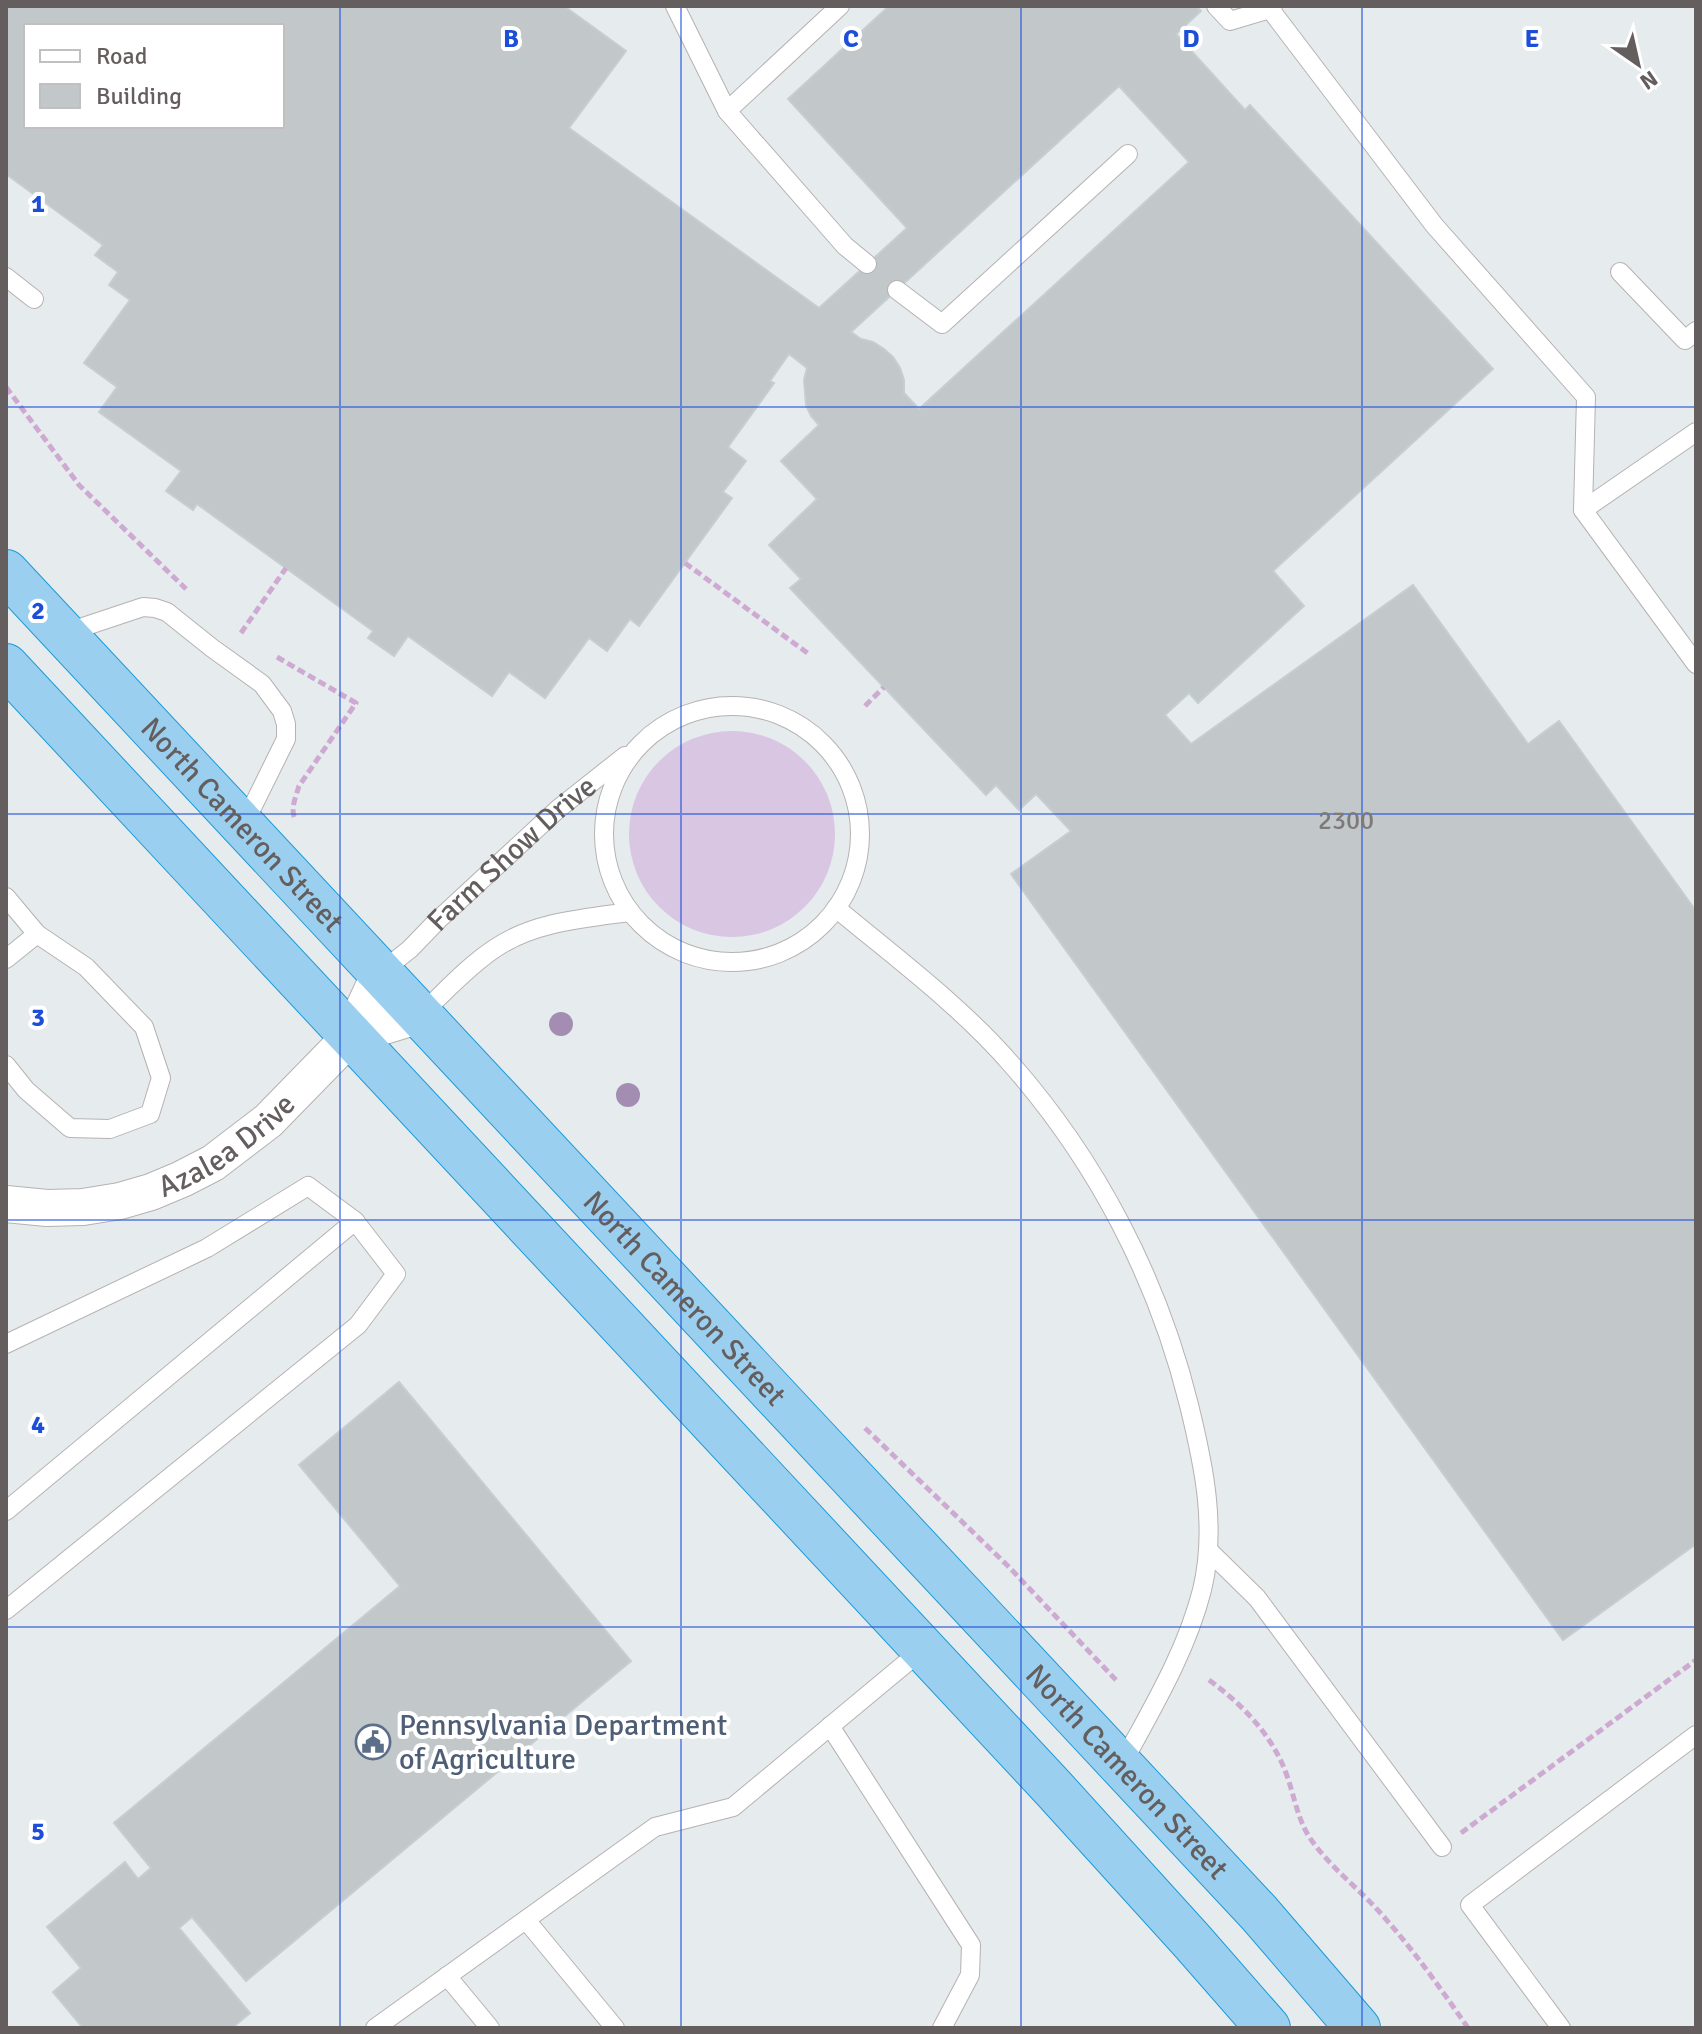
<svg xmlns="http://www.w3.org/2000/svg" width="1702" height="2034" font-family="Signika,sans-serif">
<rect width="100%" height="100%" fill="#e6ebee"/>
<path fill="#d8c6e2" d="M629 834a103 103 0 1 1 206 0a103 103 0 1 1-206 0Z"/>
<path fill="#c2c7c9" stroke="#c5ced2" stroke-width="2" fill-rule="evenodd" d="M6,6H564L626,51L569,128L819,308L907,228L788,99L889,6H1196L1201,11L1176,34L1245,110L1250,105L1493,369L1273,571L1304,606L1198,703L1189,693L1165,715L1191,744L1413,585L1528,744L1559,721L1696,911V1544L1563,1640L1011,874L1071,831L1036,794L1019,810L996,785L986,795L790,588L801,579L769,545L817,499L781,461L819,425L811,416L806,405L804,380L807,368L789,354L770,381L774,383L728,447L746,461L723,492L732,498L639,626L630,619L607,651L589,638L545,698L509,672L492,696L408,636L394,656L368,638L373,631L197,504L193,510L166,491L181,471L99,412L117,387L84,363L130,300L109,285L118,272L95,255L103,245L6,174ZM26,26H282V126H26ZM1119,86L1189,162L919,409L904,393V380L900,368L893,357L884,349L873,342L861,339L851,332Z
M399,1382L631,1661L246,1981L192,1917L179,1928L250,2013L232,2028H83L53,1992L81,1968L47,1927L125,1862L138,1879L151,1868L114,1823L400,1586L299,1465Z"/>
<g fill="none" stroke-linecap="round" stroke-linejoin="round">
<g stroke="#b6b2b1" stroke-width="20">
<g id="lane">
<path d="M675,6L727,111L840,6"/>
<path d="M1216,6L1230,21L1270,9"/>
<path d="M1273,6L1270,9L1434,225L1586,397L1583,510L1696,664"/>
<path d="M727,111L845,246L867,264"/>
<path d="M1620,272L1685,340L1696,331"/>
<path d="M6,277L34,299"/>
<path d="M897,290L942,324L1128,154"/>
<path d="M1583,510L1696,432"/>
<path d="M65,633L143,607L155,608L167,612L212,648L262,684L282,711L286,724V739L243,826"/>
<circle cx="732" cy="834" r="128"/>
<path d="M6,897L37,934"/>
<path d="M836,908C896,958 961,1006 1012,1065C1097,1162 1158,1279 1189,1405C1204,1466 1217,1528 1202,1590C1186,1653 1151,1710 1121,1766"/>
<path d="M6,959L37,934L86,967L144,1027L161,1078L150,1114L110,1129L70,1128L26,1090L6,1065"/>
<path id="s1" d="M380,973L410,949L438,920L558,809L625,756"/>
<path d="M420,1015C444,993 467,967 494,949C533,922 585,918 630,912"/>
<path d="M6,1344L207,1248L308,1186L355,1221L396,1274L358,1325L6,1610"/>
<path d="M6,1511L355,1221"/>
<path d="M1208,1550L1257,1598L1442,1847"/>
<path d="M830,1726L971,1945L970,1975L942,2028"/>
<path d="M526,1920L615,2028"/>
<path d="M447,1976L490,2028"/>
<path d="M375,2028L655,1827L733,1807L923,1649"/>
<path d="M1561,2028L1470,1905L1696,1735"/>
</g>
</g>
<g stroke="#b6b2b1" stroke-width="38">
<g id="street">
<path d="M351,1036L420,1015"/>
<path id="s2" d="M6,1204L47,1208L83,1207L120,1201L151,1192L182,1179L213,1163L268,1121L351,1036L380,973"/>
</g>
</g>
<g stroke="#1c9bd8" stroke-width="46">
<g id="highway">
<path id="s3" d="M6,572L1259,1913L1358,2028"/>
<path d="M6,666L1054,1789L1191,1940L1268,2028"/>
</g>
</g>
<path stroke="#ceaad2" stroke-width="5" stroke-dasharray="8 4" stroke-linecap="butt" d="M6,387L79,485L186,589
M685,563L810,655
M241,633L286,568
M277,657L356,703L299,786C296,796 290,809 295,819
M865,706L884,687
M865,1428L1008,1566L1116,1680
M1209,1680C1242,1704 1272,1735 1286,1773C1295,1797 1297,1820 1312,1841C1330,1866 1354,1885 1375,1907C1410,1945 1439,1986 1468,2028
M1461,1833L1696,1660"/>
<use href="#lane" stroke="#fff" stroke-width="18"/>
<use href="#street" stroke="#fff" stroke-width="36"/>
<use href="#highway" stroke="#9bcff0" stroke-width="44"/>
</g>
<g fill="#a38db2">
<circle cx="561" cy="1024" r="12"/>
<circle cx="628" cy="1095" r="12"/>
</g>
<path fill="none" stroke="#1d4ed8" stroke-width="2" stroke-opacity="0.55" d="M340,6V2028M681,6V2028M1021,6V2028M1362,6V2028M6,407H1696M6,814H1696M6,1220H1696M6,1627H1696"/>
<defs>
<g id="civic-ring" transform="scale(1.8)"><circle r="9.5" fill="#fff" stroke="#5c6f8a" stroke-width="1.5"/><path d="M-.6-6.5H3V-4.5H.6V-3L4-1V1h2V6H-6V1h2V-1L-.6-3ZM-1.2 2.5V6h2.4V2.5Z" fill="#5c6f8a"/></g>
</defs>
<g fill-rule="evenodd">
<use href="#civic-ring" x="373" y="1742"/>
</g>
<g text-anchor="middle" stroke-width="8" stroke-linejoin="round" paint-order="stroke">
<g font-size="26" fill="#7c7979">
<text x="1346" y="829">2300</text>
</g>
<g font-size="30" fill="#645f5e" stroke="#fff">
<text dy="10" stroke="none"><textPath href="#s3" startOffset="346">North Cameron Street</textPath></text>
<text dy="10" stroke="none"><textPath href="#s1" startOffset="178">Farm Show Drive</textPath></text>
<text dy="10" stroke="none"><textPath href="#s2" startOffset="236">Azalea Drive</textPath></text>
<text dy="10" stroke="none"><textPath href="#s3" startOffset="994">North Cameron Street</textPath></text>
<text dy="10" stroke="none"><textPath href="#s3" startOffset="1642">North Cameron Street</textPath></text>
</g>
<g font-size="30" fill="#4e5e75" stroke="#fff" text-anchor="start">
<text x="399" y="1735">Pennsylvania Department<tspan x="399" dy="34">of Agriculture</tspan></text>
</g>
</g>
<g font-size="26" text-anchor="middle" font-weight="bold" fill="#1d4ed8" stroke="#fff" stroke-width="8" stroke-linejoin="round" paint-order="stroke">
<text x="511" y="47">B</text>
<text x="851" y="47">C</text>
<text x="1191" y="47">D</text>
<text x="1532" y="47">E</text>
<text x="38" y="212">1</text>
<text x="38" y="619">2</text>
<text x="38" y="1026">3</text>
<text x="38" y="1433">4</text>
<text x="38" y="1840">5</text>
</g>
<rect width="1702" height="2034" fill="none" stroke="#645f5e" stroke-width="16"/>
<rect x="24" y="24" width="260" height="104" fill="#ffffff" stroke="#c1bfbf" stroke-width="2"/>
<rect x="40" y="50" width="40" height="12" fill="#ffffff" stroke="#c1bfbf" stroke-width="2"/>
<text x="96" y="64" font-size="24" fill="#645f5e">Road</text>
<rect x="40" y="84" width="40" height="24" fill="#c2c7c9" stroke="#c1bfbf" stroke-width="2"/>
<text x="96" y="104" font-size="24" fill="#645f5e">Building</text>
<g transform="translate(1638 64) rotate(146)" stroke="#ffffff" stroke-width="6" paint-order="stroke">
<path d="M0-6L14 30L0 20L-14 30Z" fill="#645f5e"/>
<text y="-12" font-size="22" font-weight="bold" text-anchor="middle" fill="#645f5e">N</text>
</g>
</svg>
